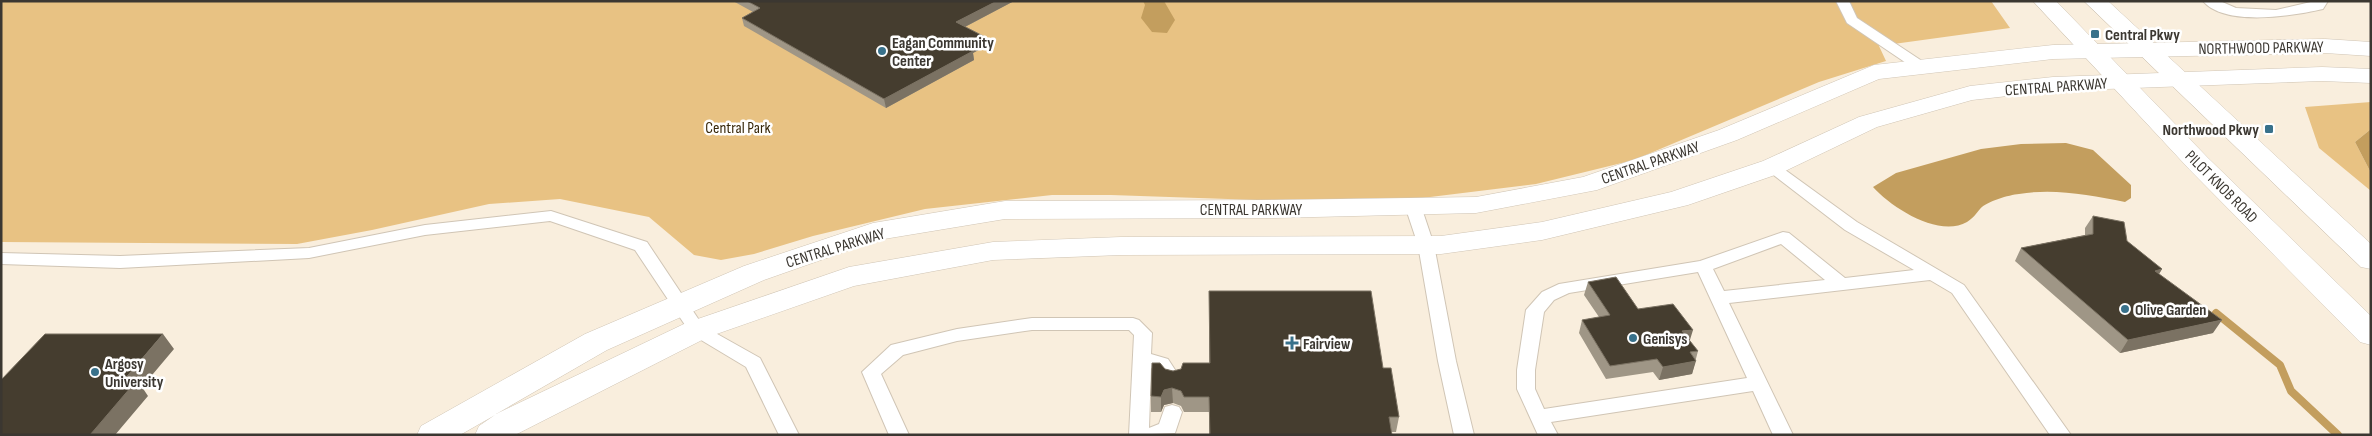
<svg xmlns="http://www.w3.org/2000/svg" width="2372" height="436" font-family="'Sofia Sans Condensed',sans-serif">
<rect width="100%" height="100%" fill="#f9eedd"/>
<path fill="#e8c283" d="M1,1H1991L2010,28L1879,46L1886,61L1819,82L1634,160L1536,184L1422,198L1257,200L1111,195H1052L925,209L813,236L754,254L721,260L694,255L649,217L560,199L489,204L372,230L297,244L1,242Z
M2371,102V129L2355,142L2371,173V191L2319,148L2305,107Z"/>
<path fill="#c39e5e" d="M1143,1H1164L1175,20L1167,33L1152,32L1141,18L1145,5Z
M2371,129V173L2355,142Z
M2066,143L2093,150L2131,185V198L2125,202C2090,195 2054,188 2019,194C2009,195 1987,201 1980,209C1976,214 1973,218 1967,222C1939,238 1892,208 1873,187L1896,173L1981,149L2021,144Z"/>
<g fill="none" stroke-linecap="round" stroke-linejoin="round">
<path stroke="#c39e5e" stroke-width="8" d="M2216,313L2280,365L2291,391L2338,435"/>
<g stroke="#d0c5b5" stroke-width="2">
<path id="service" d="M1836,1H1849L1857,18L1925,63L1927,66L1925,69H1915L1847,23Z
M2203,1H2220L2236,8L2276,10L2315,1H2328L2323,9C2293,16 2225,27 2203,1Z
M1772,162L1777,164L1857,222L1964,285L2071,435H2050L1952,293L1930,280L1729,303L1793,435H1773L1753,391L1551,422L1558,435H1538L1517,389V370L1526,310L1542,292L1559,284L1700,261L1783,232L1789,233L1845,278L1914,270L1845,230L1767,170L1764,167ZM1781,244L1825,280L1724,291L1713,269ZM1698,272L1747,378L1544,409L1535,389V370L1544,312L1554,300L1569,293Z
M1413,201L1419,202L1421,206L1434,245L1456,361L1474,435H1454L1438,361L1418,245L1405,206L1407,202Z
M551,211L647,242L703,326L760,358L799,435H779L746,367L691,334L635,250L550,221L425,235L309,258L120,268L1,264V253L120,256L309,248L425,225Z
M1032,318H1133L1139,320L1152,333L1151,354L1168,359L1181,379L1179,384C1162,389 1163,373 1151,368L1149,428L1159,424L1165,407L1172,405L1179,407L1182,412L1175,433L1129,435L1134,335L1129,330H1032L957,341L903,355L881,374L909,435H889L862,372L891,345L957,329Z"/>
</g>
<g stroke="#d0c5b5" stroke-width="1">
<path id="tertiary" d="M2325,39L2371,42V56L2325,53L2053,59L1879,79L1737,140L1597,190L1476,213L1274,218L1005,219L878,240L764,280L607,350L496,414L686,323L849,267L993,242L1121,237L1441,236L1542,222L1671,192L1763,161L1859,117L1970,86L2053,77L2322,67L2371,69V83L2322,81L2053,91L1972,100L1877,127L1781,173L1688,205L1542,240L1441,254L1121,255L993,260L854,286L708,337L515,435H475L479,426L495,415L460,435H417L421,426L585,334L744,266L873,223L1005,201L1274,200L1476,197L1583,177L1719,130L1874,65L2053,45Z"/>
</g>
<g stroke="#d0c5b5" stroke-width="1">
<path id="secondary" d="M2033,1H2056L2208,158L2371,316V345L2360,342L2190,170Z
M2084,1H2108L2371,244V269L2361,267Z"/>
</g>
<use href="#service" fill="#fff" fill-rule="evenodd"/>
<use href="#tertiary" fill="#fff" fill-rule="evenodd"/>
<use href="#secondary" fill="#fff" fill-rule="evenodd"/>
</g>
<path fill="#9f9686" d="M733,1H1014L965,27L986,46L973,53L974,60L886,108L744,26L742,18L753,12Z
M2093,216L2127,241L2162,269L2159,274L2213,333L2120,353L2015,261L2021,248L2085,235V228Z
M1588,282L1638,309L1689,340L1698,351L1692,374L1659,380L1653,372L1606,379L1579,333L1582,320L1599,317L1584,295Z
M1209,291L1383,368L1399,417L1396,432H1392V435H1209V412H1184L1181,406L1173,403L1164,405L1161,412H1151V396L1165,369L1173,371L1209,363Z"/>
<path fill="#7b7263" d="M997,1H1014L957,31L956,22Z
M985,37L986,46L973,53L974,60L886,108L884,99L965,47Z
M2162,269L2154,282L2155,271Z
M2222,320L2213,333L2120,353L2128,340Z
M1693,330L1689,343L1682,331Z
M163,334L174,349L142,387L148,396L115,435H90L123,381Z
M1696,361L1692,374L1659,380L1663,367Z
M1172,388L1173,403L1164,405L1161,412V397L1164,390Z"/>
<path fill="#453d2f" stroke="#7b7263" d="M747,1H997L956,22L985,37L965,47L973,51L884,99L742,18L760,8Z
M2093,216L2124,222L2127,241L2162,269L2155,271L2222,320L2128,340L2021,248L2093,234Z
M1616,277L1638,309L1673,304L1693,330L1682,331L1698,351L1690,352L1696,361L1663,367L1657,359L1610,366L1582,320L1610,315L1588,282Z
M1209,291H1371L1383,368H1391L1399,417H1389L1392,435H1210L1209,397H1184L1181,391L1172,388L1164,390L1161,397L1151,396L1152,363H1160L1165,369L1173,371L1181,369L1183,363H1210Z
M45,334H163L123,381L137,380L90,435H1V380Z"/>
<g fill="#38718b" stroke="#fff" stroke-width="2">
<rect x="2090" y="29" width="10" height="10" rx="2.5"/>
<circle cx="882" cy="51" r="5"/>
<rect x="2264" y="124" width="10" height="10" rx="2.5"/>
<circle cx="2125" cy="309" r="5"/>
<circle cx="1633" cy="338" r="5"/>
<path d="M1289.5 335.5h5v5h5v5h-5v5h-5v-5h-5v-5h5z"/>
<circle cx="95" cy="372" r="5"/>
</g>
<g text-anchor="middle" stroke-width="5" stroke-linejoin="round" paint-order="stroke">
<g font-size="16" font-weight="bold" fill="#3b3731" stroke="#fff" text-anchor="start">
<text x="2105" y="40">Central Pkwy</text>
<text x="892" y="48">Eagan Community<tspan x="892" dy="18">Center</tspan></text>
<text x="2259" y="135" text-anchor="end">Northwood Pkwy</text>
<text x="2135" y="315">Olive Garden</text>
<text x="1643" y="344">Genisys</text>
<text x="1303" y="349">Fairview</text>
<text x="105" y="369">Argosy<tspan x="105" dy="18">University</tspan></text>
</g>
<g font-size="16" fill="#3b3731" stroke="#fff">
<text transform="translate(2261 47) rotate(-1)" y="6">NORTHWOOD PARKWAY</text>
<text transform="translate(2056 86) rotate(-4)" y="6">CENTRAL PARKWAY</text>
<text transform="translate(1650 162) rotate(-19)" y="6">CENTRAL PARKWAY</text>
<text transform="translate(2222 186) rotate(45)" y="6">PILOT KNOB ROAD</text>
<text x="1251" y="215">CENTRAL PARKWAY</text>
<text transform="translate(835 247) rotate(-17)" y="6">CENTRAL PARKWAY</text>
</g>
<g font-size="16" fill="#38280a" stroke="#fff">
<text x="738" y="133">Central Park</text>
</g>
</g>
<rect width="2372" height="436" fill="none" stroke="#3b3731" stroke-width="5"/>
</svg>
